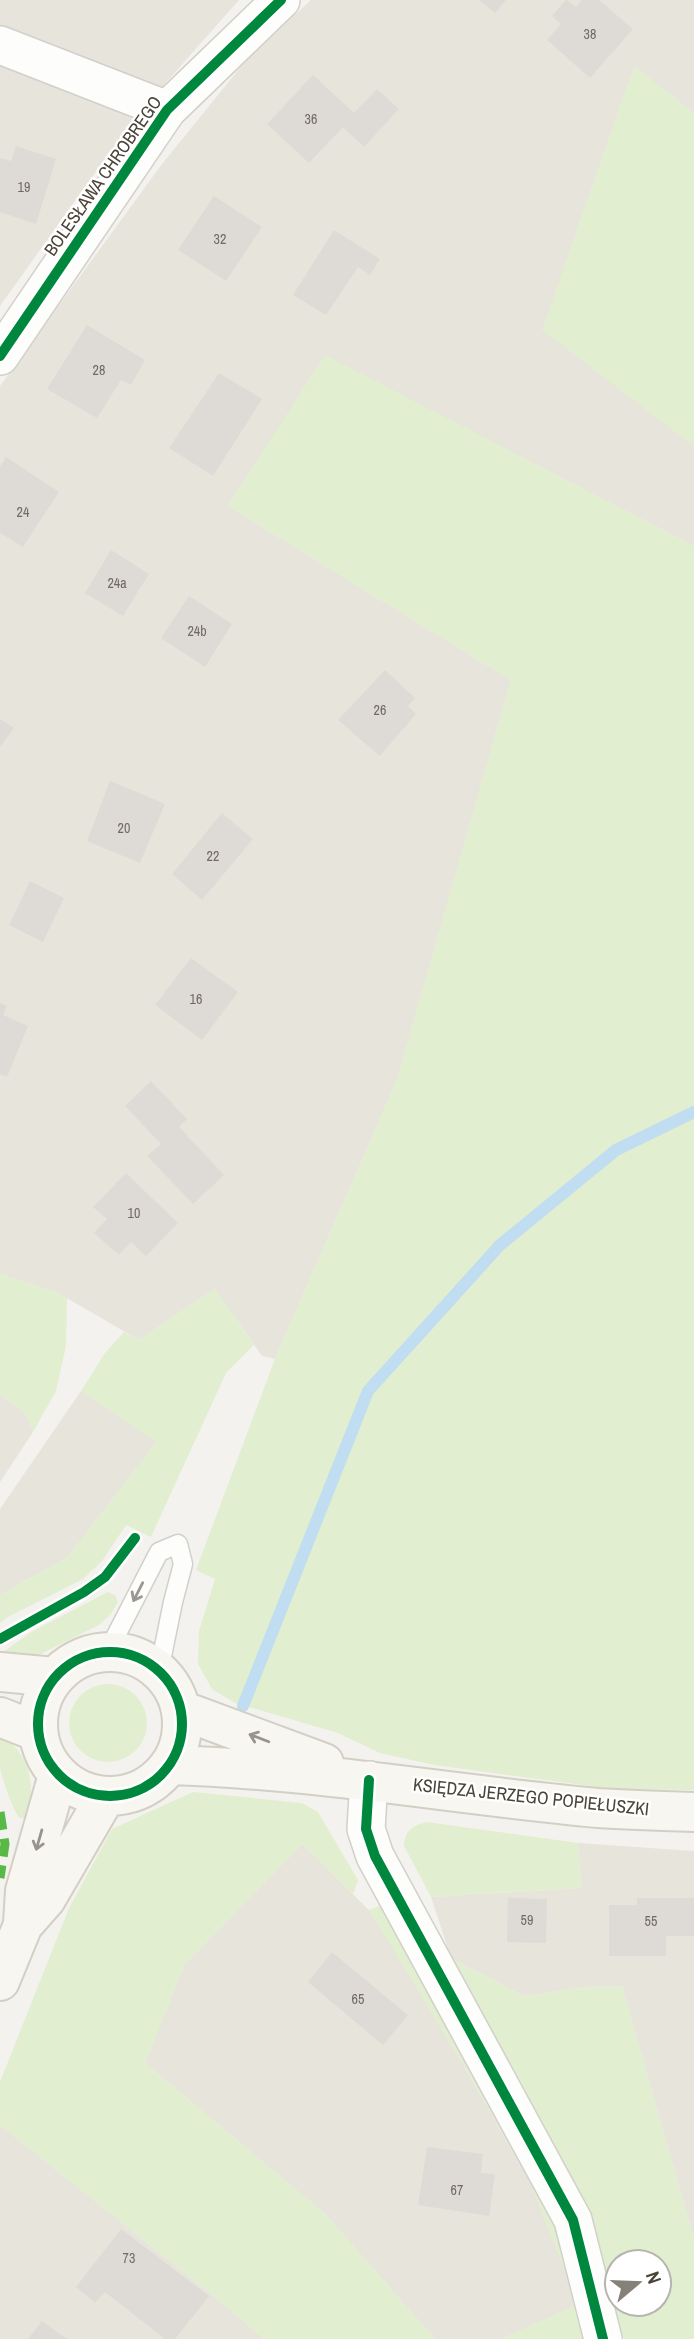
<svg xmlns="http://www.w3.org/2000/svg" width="694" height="2339" font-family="'Archivo Narrow',sans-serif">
<rect width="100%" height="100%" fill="#f4f2ee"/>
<path fill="#e7e4dc" d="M0,0H239L132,121L0,306Z
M311,0H694V113L634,67L543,329L694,446V546L325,356L228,506L511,680L397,1080L275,1359L262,1356L215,1289L139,1340L58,1293L0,1274V386L162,164L248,58Z
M81,1391L157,1441L68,1557L0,1595V1509Z
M0,1394L26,1414L33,1432L0,1482Z
M578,1843L694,1851V2239L622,1986L587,1987L524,1996L451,1958L431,1897L581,1888Z
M302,1844L374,1915L462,2063L530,2182L579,2305L501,2339H435L325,2214L145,2063L184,1965Z
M0,2125L232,2311L264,2339H0Z"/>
<path fill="#e1eecf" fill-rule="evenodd" d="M634,66L694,113V446L542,330Z
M325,355L694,546V1790L612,1789L434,1765L380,1753L338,1733L235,1703L212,1689L198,1664L199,1631L215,1579L196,1570L275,1359L397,1080L511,680L228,506Z
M0,1274L58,1293L67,1298L66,1346L56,1391L33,1432L26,1414L0,1394Z
M215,1289L254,1345L226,1373L151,1537L126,1525L102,1561L83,1579L6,1618L0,1623V1595L68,1557L156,1442L81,1391L105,1353L124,1332L139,1340Z
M108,1592L115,1595L118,1602L111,1614L99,1625L37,1656L0,1654L33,1631Z
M69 1723a39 39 0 1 1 78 0a39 39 0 1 1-78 0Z
M0,1733C31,1757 35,1780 28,1818H20C13,1812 2,1778 0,1767C0,1757 0,1744 0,1733Z
M193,1792L302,1803L318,1812L358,1880L353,1894L302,1844L184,1965L145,2063L325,2214L435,2339H264L232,2311L0,2125V2082L69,1908L112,1829Z
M426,1822L578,1843L581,1888L431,1897L404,1846C405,1831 412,1826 426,1822Z
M387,1903L567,2229L589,2339H501L578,2304L530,2182L462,2063L369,1910Z
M451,1958L524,1996L587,1987L622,1986L694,2239V2339H624ZM617,2262H659V2304H617Z"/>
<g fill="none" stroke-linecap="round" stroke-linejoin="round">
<path stroke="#c0ddf1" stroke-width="12" d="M243,1706L368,1391L500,1245L616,1150L694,1112"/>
</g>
<path fill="#dedbd6" d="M479,0H506L495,13Z
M566,0L576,7L582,0H599L633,29L590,78L547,40L561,24L552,16Z
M313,75L354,113L377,89L399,109L364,147L343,127L309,163L267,124Z
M16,146L56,159L36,224L0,212V158L11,161Z
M214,196L262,227L226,281L178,250Z
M334,230L380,259L370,275L358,267L326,315L293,295Z
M87,325L145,360L131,385L121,380L97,418L47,389Z
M219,373L262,399L213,476L169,448Z
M6,457L59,492L23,547L0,533V467Z
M111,550L149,574L123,616L85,593Z
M189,596L232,624L205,667L161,638Z
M385,670L415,698L408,706L416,714L380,756L338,720Z
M0,719L14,728L0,747Z
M110,781L165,804L140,863L87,841Z
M222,813L253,839L202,900L172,874Z
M30,881L64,898L43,942L9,925Z
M191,958L238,992L202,1040L155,1005Z
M0,1003L7,1006L3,1015L28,1026L7,1077L0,1074Z
M151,1081L187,1119L179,1127L224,1175L193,1204L147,1156L161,1144L125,1106Z
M126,1173L178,1223L146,1256L131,1242L119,1255L94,1233L107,1219L93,1207Z
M508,1898L547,1899L546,1943L507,1942Z
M637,1898H694V1936H666V1956H609V1905H637Z
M332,1952L408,2015L383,2045L308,1982Z
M427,2147L483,2154L481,2173L495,2174L489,2216L418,2205Z
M121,2229L209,2296L175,2339H165L105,2292L95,2303L76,2287Z
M42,2321L67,2339H28Z"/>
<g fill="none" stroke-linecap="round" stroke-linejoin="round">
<g stroke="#d2d0cb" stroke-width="21">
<path id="lane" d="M108,1651L159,1552L178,1544L183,1564L173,1602L159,1671"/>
</g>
<g stroke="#d2d0cb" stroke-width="40">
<path id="street" d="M0,45L167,110
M0,356L167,110L281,0
M369,1780L366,1829L375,1856L573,2220L603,2339"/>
</g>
<g stroke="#d3cfc5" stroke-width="42">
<path id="secondary" d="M38 1724a72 72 0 1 1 144 0a72 72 0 1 1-144 0Z
M0,1672L55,1677
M181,1710L324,1763
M0,1717L38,1732
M169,1765C313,1769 455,1795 598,1808C630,1810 662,1811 694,1812
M23,1923L25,1891L58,1775
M0,1981L23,1925L46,1899L106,1796"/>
</g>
<use href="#lane" stroke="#fdfdfc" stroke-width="18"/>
<use href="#street" stroke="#fdfdfc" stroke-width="37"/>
<use href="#secondary" stroke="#f7f6f1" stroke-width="38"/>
<path stroke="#58b947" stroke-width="9" stroke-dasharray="18 9" stroke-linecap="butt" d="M0,1812L5,1844L0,1878"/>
<g stroke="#fff" stroke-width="15">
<path id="cycleway" d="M0,356L167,110L281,0
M0,1639L84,1592L105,1577L135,1538
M38 1724a72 72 0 1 1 144 0a72 72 0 1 1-144 0Z
M369,1780L366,1829L375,1856L573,2220L603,2339"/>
</g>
<use href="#cycleway" stroke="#00873e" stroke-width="10"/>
</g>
<defs><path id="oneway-shaft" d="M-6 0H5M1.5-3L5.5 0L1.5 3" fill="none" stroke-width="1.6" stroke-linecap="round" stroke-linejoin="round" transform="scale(1.75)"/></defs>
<use stroke="#9b9791" href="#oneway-shaft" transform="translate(138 1592) rotate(117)"/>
<g stroke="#98948c">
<use href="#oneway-shaft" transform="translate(259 1738) rotate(-159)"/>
<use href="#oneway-shaft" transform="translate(39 1840) rotate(106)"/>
</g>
<g text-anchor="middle" stroke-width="5" stroke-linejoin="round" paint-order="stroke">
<g font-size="14" fill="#706a61">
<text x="590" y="39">38</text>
<text x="311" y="124">36</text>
<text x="24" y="192">19</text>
<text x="220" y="244">32</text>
<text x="99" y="375">28</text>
<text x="23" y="517">24</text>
<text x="117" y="588">24a</text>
<text x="197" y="636">24b</text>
<text x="380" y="715">26</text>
<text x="124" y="833">20</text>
<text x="213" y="861">22</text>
<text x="196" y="1004">16</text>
<text x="134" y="1218">10</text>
<text x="527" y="1925">59</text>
<text x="651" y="1926">55</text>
<text x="358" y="2004">65</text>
<text x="457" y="2195">67</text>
<text x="129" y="2263">73</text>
</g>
<g font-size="18" fill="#4b4439" stroke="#fff">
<text transform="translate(103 176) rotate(-55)" y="6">BOLESŁAWA CHROBREGO</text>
<text transform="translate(531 1797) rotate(6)" y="6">KSIĘDZA JERZEGO POPIEŁUSZKI</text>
</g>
</g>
<g transform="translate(638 2283) rotate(71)"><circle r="33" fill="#ffffff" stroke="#b7b4b0" stroke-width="2"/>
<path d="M0-5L12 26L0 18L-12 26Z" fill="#868178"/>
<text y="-10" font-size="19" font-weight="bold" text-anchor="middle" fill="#4b4439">N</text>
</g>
</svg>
